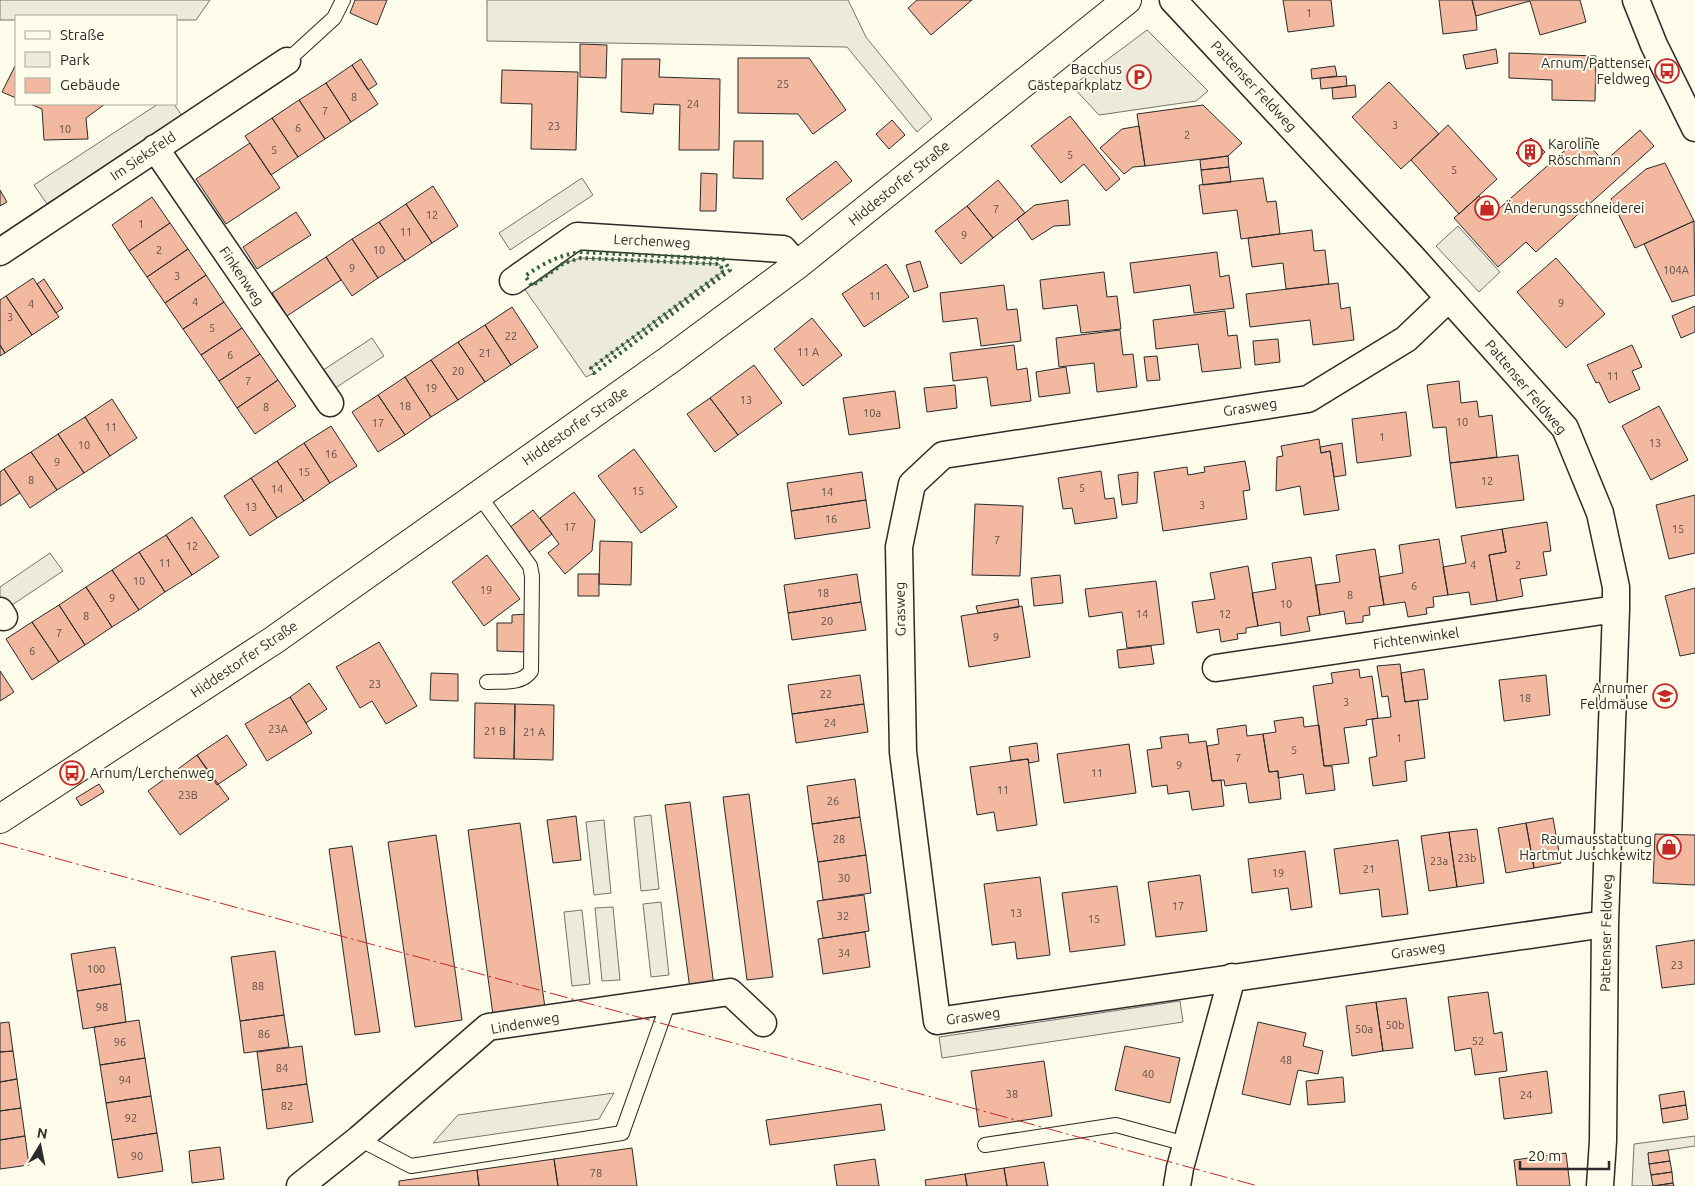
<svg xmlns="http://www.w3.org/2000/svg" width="1695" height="1186" font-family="Ubuntu,sans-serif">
<rect width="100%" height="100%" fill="#fdfbea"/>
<path fill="#ecebdb" stroke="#74746e" d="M0,0H210L196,20H176V16H16V20H0Z
M487,0H848L866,37L932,119L917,132L847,47L487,41Z
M581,258L719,264L724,271L591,368L594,373L586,377L519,281L525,276L532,286L564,263Z
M1695,1136V1146L1648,1153L1653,1186H1632L1634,1144Z"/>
<path fill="#eceadb" stroke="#74746e" d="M1147,30L1208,91L1196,101L1099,115L1072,86Z
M158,104H174L182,116L47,204L34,185Z
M582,178L593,195L510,250L499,233Z
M1458,226L1500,272L1479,292L1436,246Z
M372,338L384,356L314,402L302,384Z
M50,553L63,571L0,613V587Z
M651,815L659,889L641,891L634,817Z
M604,820L611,893L594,895L586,822Z
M661,902L669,975L651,977L643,904Z
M613,907L620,980L602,981L595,908Z
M582,910L590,984L572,986L564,912Z
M1180,1001L1183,1022L942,1058L939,1037Z
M614,1093L599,1119L433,1143L458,1115Z"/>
<path fill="#f2b8a0" stroke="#2b2b2b" d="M355,0H387L377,25L350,13Z
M917,0H972L931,35L908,8Z
M1283,0H1331L1334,26L1288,32Z
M1439,0H1472L1476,16L1477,30L1443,34Z
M1472,0H1580L1586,22L1540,35L1530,1L1476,16Z
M580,44L607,45L606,78L580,77Z
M1496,49L1498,63L1466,69L1463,55Z
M1509,53L1596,56L1595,101L1552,100V80L1509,78Z
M738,58H809L846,110L813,134L798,114L738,113Z
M361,59L377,84L368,90L352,65Z
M622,59H660L659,77L720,79L719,150H679L680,105L654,104L653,114L621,112Z
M16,64V98L2,92Z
M352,65L378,104L351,122L326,83Z
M1335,66L1337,76L1312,79L1311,69Z
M502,70L578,72L576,150L531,149L532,104L501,103Z
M1346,76L1347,86L1321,89L1320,78Z
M1389,82L1439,134L1401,169L1352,117Z
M326,83L351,122L325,139L299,100Z
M1355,85L1356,97L1333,99L1332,88Z
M299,100L325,139L298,157L272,118Z
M30,104H105L86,118L88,139L44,140L42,109Z
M1203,105L1242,143L1228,156L1145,166L1137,114Z
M1070,116L1120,179L1106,191L1084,164L1061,183L1031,146Z
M272,118L298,157L271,175L245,136Z
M892,120L905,135L889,149L876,134Z
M1448,125L1497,179L1459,214L1411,160Z
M1139,126L1145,166L1133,167L1124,174L1100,148L1122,129Z
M1640,130L1654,146L1536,252L1526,242L1498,267L1454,218L1479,196L1494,213L1580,137L1593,139L1591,147L1604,162Z
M1531,138L1545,152L1529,167L1516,153Z
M734,141H763V179L733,178Z
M250,143L280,188L226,224L196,179Z
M1228,156L1229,167L1201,170L1200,160Z
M836,161L852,181L802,220L786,199Z
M1665,163L1694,221L1635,248L1611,199L1646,169Z
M1229,167L1231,182L1203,185L1201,170Z
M701,173L717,174L716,211H700Z
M1263,178L1267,202L1276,201L1280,234L1241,239L1237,210L1203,214L1199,185Z
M998,180L1025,213L993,238L967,206Z
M433,186L458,226L432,243L406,204Z
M0,190L7,202L0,206Z
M152,197L170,223L129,251L112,225Z
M1068,200L1070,225L1054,226L1032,240L1017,219L1035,205Z
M406,204L432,243L405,261L379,222Z
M967,206L993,238L961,264L935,231Z
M296,212L311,235L257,269L243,247Z
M1694,221L1695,295L1672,302L1644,244Z
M379,222L405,261L378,278L352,239Z
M170,223L188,249L147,277L129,251Z
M1312,230L1314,251L1325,250L1329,284L1286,289L1283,263L1252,267L1248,238Z
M352,239L378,278L352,296L326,257Z
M188,249L206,275L165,303L147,277Z
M1217,252L1220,277L1229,275L1234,308L1194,313L1190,285L1134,293L1130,263Z
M326,257L341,280L287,316L272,293Z
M1556,258L1605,314L1566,348L1517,292Z
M920,261L928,287L914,292L906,265Z
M886,264L909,297L864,327L842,294Z
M1104,272L1107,297L1117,296L1121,329L1081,333L1077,305L1043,309L1040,280Z
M206,275L224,302L183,329L165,303Z
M33,278L59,317L32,335L6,296Z
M44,279L63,308L56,313L37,284Z
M1338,283L1341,309L1350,307L1354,340L1313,345L1310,320L1250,327L1246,294Z
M1004,285L1007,310L1017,309L1021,341L981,346L977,318L943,322L940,293Z
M6,296L32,335L5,353L0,345V300Z
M224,302L242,328L201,355L183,329Z
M1695,306V332L1681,338L1672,316Z
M512,307L538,347L511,365L485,325Z
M1225,311L1228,336L1237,335L1241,368L1202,372L1198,344L1156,349L1153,320Z
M812,318L842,355L803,386L774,349Z
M485,325L511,365L485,382L458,342Z
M242,328L260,354L219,381L201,355Z
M1120,330L1123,355L1133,354L1137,387L1097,392L1094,363L1059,367L1056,338Z
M1278,339L1280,362L1255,365L1253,341Z
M458,342L485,382L458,400L431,360Z
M0,345L5,353L0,356Z
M1014,345L1017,370L1027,368L1031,401L991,406L987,377L953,381L950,353Z
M1632,345L1642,367L1632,371L1640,389L1609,403L1599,382L1596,383L1587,365Z
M260,354L278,380L237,408L219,381Z
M1157,356L1160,380L1147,381L1144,357Z
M431,360L458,400L431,417L405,377Z
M754,365L782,403L738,435L710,398Z
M1066,367L1070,393L1039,397L1036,372Z
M405,377L431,417L405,435L378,395Z
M278,380L296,406L255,434L237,408Z
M1459,381L1461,403L1477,401L1479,417L1492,415L1497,457L1450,463L1446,427L1433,428L1427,385Z
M955,385L957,408L927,412L924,388Z
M895,391L900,428L849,435L843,398Z
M378,395L405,435L378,452L352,412Z
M710,398L738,435L715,452L687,414Z
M112,399L137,438L110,456L85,417Z
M1659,406L1688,460L1651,480L1622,426Z
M1406,412L1411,456L1357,463L1352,419Z
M85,417L110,456L84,473L58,434Z
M331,426L357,466L330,483L304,443Z
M58,434L84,473L57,490L31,452Z
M1319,439L1321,453L1330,451L1339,510L1304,515L1300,486L1276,491L1277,457L1283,456L1281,446Z
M304,443L330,483L304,501L277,461Z
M1342,443L1346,475L1334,477L1330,451L1321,453L1320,447Z
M634,449L677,507L641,533L598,476Z
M31,452L57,490L30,508L4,469Z
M1518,455L1524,500L1456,508L1450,463Z
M277,461L304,501L277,518L251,478Z
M1245,461L1250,490L1243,491L1247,519L1163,531L1154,472L1187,467L1188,475L1205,472L1204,467Z
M4,469L20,493L0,506V472Z
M1101,471L1105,499L1114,498L1117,518L1075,524L1072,508L1063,509L1058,478Z
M862,472L866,500L791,511L787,483Z
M1138,472L1137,503L1122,505L1118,475Z
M251,478L277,518L250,536L224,496Z
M574,492L595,520L592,551L565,574L548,553L559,544L540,518Z
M1695,495V553L1669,559L1656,505Z
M866,500L870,528L795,539L791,511Z
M975,504L1023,506L1020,576L972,575Z
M533,510L552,534L528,553L509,528Z
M192,517L219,557L192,575L166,535Z
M1547,522L1551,551L1543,552L1547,575L1520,579L1523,596L1497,601L1489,555L1506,552L1502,529Z
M1502,529L1506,552L1489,555L1497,601L1471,605L1469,592L1448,595L1443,567L1466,563L1461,536Z
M166,535L192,575L165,592L139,552Z
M1439,539L1448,595L1433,597L1434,607L1426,608L1427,614L1408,617L1405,602L1384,605L1379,577L1403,573L1399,545Z
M600,541L632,542L631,585L599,584Z
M1375,549L1384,605L1369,607L1370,615L1363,616V622L1346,624L1344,611L1320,615L1316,585L1340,582L1336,555Z
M139,552L165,592L139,610L112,570Z
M487,555L520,599L484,626L452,582Z
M1311,557L1320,615L1307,617L1310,631L1281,636L1280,622L1258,626L1252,593L1276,589L1272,563Z
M1248,566L1258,626L1246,628V633L1237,634L1238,639L1221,642L1219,629L1197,633L1192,602L1215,599L1210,573Z
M112,570L139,610L112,627L86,587Z
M578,574H599V596H578Z
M857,574L861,602L788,613L784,585Z
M1060,575L1063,603L1034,606L1031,578Z
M1156,581L1164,644L1127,648L1122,612L1089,617L1085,589Z
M86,587L112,627L85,645L59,605Z
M1695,588V653L1680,656L1665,596Z
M1018,599L1019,607L978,613L976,606Z
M861,602L866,630L792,640L788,613Z
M59,605L85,645L59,662L32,622Z
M1022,606L1030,657L969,667L961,616Z
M528,614V652L497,651V623H512V615Z
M32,622L59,662L32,680L6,639Z
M379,642L417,706L386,724L372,701L360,708L336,667Z
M1151,646L1154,664L1119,668L1117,650Z
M1400,664L1405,702L1418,700L1425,758L1405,761L1407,781L1373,786L1369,758L1377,756L1372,719L1391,717L1388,696L1382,697L1377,666Z
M1359,669L1360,678L1372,676L1378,718L1366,720L1367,725L1344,728L1349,763L1324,766L1313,686L1333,683L1331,673Z
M1424,669L1428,699L1405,702L1401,673Z
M0,671L14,692L0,701Z
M431,673L458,674V701L430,700Z
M860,675L864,704L792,714L788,685Z
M1546,675L1550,715L1504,721L1499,680Z
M309,683L327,709L306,723L290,697Z
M290,697L312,733L267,761L245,724Z
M475,703L515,704L514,759L474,758Z
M515,704L554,705L553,760L514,759Z
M864,704L868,732L796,743L792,714Z
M1303,717L1304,727L1319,725L1324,766H1332L1335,790L1306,794L1303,774L1278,778V771L1269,772L1263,734L1276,732L1274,721Z
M1246,725L1247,736L1263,734L1269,772L1278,771L1281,799L1249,803L1246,783L1225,786L1224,780L1212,781L1207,746L1219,744L1217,729Z
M1188,734L1189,743L1206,741L1212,781L1221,780L1224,806L1192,810L1189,791L1168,794L1167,785L1152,787L1147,750L1162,748L1160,737Z
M227,735L247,765L217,785L197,755Z
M1037,743L1039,761L1029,763L1028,759L1011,761L1009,747Z
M1129,744L1136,793L1064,803L1057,754Z
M197,755L229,799L180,835L148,791Z
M1028,759L1037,825L997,831L994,812L977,815L970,767Z
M855,779L860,817L812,824L807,786Z
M99,784L104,792L81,806L76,798Z
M749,794L773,977L747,980L723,797Z
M690,802L714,986L690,989L665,805Z
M576,816L581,860L553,863L547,820Z
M860,817L866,855L818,862L812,824Z
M1553,818L1561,863L1534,868L1526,823Z
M520,823L545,1008L493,1015L468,830Z
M1526,823L1534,868L1506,873L1498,828Z
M1477,829L1484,883L1457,887L1449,832Z
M1449,832L1457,887L1429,891L1421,836Z
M1655,834L1695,835V885L1653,883Z
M436,835L462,1020L415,1027L388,842Z
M1398,840L1408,914L1382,917L1379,889L1340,894L1334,849Z
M352,846L380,1032L355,1035L329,849Z
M1305,851L1312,907L1291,910L1288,888L1252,893L1248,859Z
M866,855L871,893L823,900L818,862Z
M1200,875L1207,931L1156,937L1148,882Z
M1040,877L1050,955L1017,959L1015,942L992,945L984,884Z
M1117,886L1125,945L1070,952L1062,893Z
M864,895L869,931L823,938L817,901Z
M865,932L870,967L823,974L818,939Z
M1695,940V984L1662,988L1656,946Z
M115,947L121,984L77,991L71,954Z
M275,951L284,1015L240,1021L231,957Z
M121,984L126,1022L83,1029L77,991Z
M1488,992L1494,1034L1502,1032L1507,1071L1475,1075L1471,1048L1455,1051L1448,997Z
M1406,998L1413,1048L1383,1051L1376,1002Z
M1376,1002L1383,1051L1352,1056L1346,1006Z
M284,1015L289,1047L244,1053L240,1021Z
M139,1020L145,1058L100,1065L94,1027Z
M9,1022L13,1051L0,1052V1023Z
M1258,1022L1306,1033L1303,1046L1323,1051L1318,1074L1298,1070L1290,1105L1242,1094Z
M302,1046L307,1084L262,1090L257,1052Z
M1125,1046L1180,1058L1170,1103L1115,1090Z
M13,1051L17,1079L0,1082V1052Z
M145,1058L151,1096L106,1103L100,1065Z
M1044,1061L1052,1116L979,1127L971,1071Z
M1547,1071L1552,1113L1504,1119L1499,1078Z
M1343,1077L1345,1102L1308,1105L1306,1081Z
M17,1079L21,1108L0,1111V1082Z
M307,1084L313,1122L267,1129L262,1090Z
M1684,1091L1686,1105L1661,1109L1659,1095Z
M151,1096L157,1133L112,1140L106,1103Z
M881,1104L885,1130L770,1145L766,1120Z
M1686,1105L1688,1119L1663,1123L1661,1109Z
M21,1108L25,1136L0,1140V1111Z
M157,1133L163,1171L118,1178L112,1140Z
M25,1136L29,1165L0,1169V1140Z
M220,1147L224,1179L192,1183L189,1151Z
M632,1148L637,1186H558L554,1159Z
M1668,1150L1670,1161L1649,1164L1648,1153Z
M1566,1153L1570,1186H1517L1514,1160Z
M554,1159L558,1186H479L477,1170Z
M875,1159L879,1186H837L834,1165Z
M1670,1161L1672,1172L1651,1175L1649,1164Z
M1044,1162L1048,1186H1007L1004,1168Z
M1004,1168L1007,1186H967L965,1174Z
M477,1170L479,1186H399V1181Z
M1672,1172L1673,1183L1653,1186L1651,1175Z
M965,1174L967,1186H926L925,1180Z
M1673,1183L1674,1186H1653Z"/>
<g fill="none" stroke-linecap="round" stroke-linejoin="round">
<g stroke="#2b2b2b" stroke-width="16">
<path id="lane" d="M287,61L334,18L343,0
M478,494L530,566L532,576L531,671C521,685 502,681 487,682
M359,1139L411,1166L622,1133L669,1001
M985,1145L1116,1125L1186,1144"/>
</g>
<g stroke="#2b2b2b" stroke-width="29">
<path id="street" d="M1173,0L1413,258L1565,428L1600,513L1616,587V609L1605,924L1603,1141L1600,1186
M1636,0L1654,45L1695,128
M155,148L330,403
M0,252L287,61
M513,281L577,236L783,249L797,265
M1449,298L1406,339L1308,399L943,455L912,484L899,547L903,752L937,1021L1605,924
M0,611L4,617
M1216,668L1616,609
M300,1186L359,1139L488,1027L730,992L763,1023
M1177,1186L1180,1168L1232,977"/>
</g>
<g stroke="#2b2b2b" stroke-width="30">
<path id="secondary" d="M0,819L274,640L669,360L797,265L1127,0"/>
</g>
<use href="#lane" stroke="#fdfbea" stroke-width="14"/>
<use href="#street" stroke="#fdfbea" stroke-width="26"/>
<use href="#secondary" stroke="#fdfbea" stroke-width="28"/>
<path stroke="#34623c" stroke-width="4" stroke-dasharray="2.5 4" stroke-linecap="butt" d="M580,252L723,259L730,270L594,373L591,368L724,271L719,264L581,258L564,263L532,286L525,276C544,263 557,256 580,252Z"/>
<path stroke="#c62828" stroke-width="1" stroke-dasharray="18 4 2.5 4" stroke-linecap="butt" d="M0,843L1258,1186"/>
</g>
<defs>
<g id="bus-ring" transform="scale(1.25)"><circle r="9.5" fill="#fdfbea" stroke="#c62828" stroke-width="1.5"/><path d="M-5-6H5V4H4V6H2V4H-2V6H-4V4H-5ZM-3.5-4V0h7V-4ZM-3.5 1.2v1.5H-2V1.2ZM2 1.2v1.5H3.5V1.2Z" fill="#c62828"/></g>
<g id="parking-ring" transform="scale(1.25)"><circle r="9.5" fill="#fdfbea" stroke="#c62828" stroke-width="1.5"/><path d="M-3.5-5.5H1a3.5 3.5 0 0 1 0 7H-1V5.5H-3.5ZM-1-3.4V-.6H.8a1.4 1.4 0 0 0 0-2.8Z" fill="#c62828"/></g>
<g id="building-ring" transform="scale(1.25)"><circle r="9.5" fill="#fdfbea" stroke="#c62828" stroke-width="1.5"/><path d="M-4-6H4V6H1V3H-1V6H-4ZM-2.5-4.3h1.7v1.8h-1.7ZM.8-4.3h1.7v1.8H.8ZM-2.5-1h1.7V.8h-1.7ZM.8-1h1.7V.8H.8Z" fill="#c62828"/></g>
<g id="shop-ring" transform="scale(1.25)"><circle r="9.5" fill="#fdfbea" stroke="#c62828" stroke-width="1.5"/><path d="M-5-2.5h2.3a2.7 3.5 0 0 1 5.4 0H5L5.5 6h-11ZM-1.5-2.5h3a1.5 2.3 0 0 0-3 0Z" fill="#c62828"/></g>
<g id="school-ring" transform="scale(1.25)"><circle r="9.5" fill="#fdfbea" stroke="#c62828" stroke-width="1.5"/><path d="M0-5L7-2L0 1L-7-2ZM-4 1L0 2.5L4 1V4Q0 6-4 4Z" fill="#c62828"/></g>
</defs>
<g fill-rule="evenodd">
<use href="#bus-ring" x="1667" y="71"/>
<use href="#parking-ring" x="1139" y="77"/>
<use href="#building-ring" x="1530" y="152"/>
<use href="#shop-ring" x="1487" y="208"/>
<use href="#school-ring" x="1665" y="696"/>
<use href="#bus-ring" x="72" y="773"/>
<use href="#shop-ring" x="1669" y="847"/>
</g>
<g text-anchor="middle" stroke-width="4" stroke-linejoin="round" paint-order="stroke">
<g font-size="11" fill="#5d4e48">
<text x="1309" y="17">1</text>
<text x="783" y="88">25</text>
<text x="354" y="101">8</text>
<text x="693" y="108">24</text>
<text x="325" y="115">7</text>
<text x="1395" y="129">3</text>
<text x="554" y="130">23</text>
<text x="298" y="132">6</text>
<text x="65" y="133">10</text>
<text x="1187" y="139">2</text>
<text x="274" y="154">5</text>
<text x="1070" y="159">5</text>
<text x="1454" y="174">5</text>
<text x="996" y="213">7</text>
<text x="432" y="219">12</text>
<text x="141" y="228">1</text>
<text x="406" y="236">11</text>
<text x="964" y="239">9</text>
<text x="159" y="254">2</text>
<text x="379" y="254">10</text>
<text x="352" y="272">9</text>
<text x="1676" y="274">104A</text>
<text x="177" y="280">3</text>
<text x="875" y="300">11</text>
<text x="195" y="306">4</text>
<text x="1561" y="307">9</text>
<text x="31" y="308">4</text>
<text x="10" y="321">3</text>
<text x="212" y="332">5</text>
<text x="511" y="340">22</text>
<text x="808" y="356">11 A</text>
<text x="485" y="357">21</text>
<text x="230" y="359">6</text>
<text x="458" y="375">20</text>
<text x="1613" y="380">11</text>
<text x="248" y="385">7</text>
<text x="431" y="392">19</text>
<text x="746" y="404">13</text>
<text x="405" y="410">18</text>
<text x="266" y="411">8</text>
<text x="872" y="417">10a</text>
<text x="1462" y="426">10</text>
<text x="378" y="427">17</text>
<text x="111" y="431">11</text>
<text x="1382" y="441">1</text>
<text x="1655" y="447">13</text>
<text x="84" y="449">10</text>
<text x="331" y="458">16</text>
<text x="57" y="466">9</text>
<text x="304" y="476">15</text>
<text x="31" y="484">8</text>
<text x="1487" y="485">12</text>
<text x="1082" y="492">5</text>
<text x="277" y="493">14</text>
<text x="638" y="495">15</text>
<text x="827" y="496">14</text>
<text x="1202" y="509">3</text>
<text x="251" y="511">13</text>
<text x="831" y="523">16</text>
<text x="570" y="531">17</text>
<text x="1678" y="533">15</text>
<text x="997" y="544">7</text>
<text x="192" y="550">12</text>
<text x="165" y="567">11</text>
<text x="1473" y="569">4</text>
<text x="1518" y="569">2</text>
<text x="139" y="585">10</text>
<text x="1414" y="590">6</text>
<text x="486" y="594">19</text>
<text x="823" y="597">18</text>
<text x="1350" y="599">8</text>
<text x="112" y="602">9</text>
<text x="1286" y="608">10</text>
<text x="1142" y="618">14</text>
<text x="1225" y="618">12</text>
<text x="86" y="620">8</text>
<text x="827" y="625">20</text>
<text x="59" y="637">7</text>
<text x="996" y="641">9</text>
<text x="32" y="655">6</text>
<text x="375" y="688">23</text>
<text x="826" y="698">22</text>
<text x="1525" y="702">18</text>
<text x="1346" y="706">3</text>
<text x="830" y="727">24</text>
<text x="278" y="733">23A</text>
<text x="495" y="735">21 B</text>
<text x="534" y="736">21 A</text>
<text x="1399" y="742">1</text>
<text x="1294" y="754">5</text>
<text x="1238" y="762">7</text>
<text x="1179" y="769">9</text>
<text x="1097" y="777">11</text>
<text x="1003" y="794">11</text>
<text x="188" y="799">23B</text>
<text x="833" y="805">26</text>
<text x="839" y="843">28</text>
<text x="1467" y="862">23b</text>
<text x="1439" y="865">23a</text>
<text x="1369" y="873">21</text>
<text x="1278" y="877">19</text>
<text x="844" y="882">30</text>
<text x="1178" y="910">17</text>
<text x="1016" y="917">13</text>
<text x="843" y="920">32</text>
<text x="1094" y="923">15</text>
<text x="844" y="957">34</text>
<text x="1677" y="969">23</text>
<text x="96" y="973">100</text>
<text x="258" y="990">88</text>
<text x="102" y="1011">98</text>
<text x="1395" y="1029">50b</text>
<text x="1364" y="1033">50a</text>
<text x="264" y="1038">86</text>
<text x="1478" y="1045">52</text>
<text x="120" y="1046">96</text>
<text x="1286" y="1064">48</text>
<text x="282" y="1072">84</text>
<text x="1148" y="1078">40</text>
<text x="125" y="1084">94</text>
<text x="1012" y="1098">38</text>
<text x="1526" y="1099">24</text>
<text x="287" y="1110">82</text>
<text x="131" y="1122">92</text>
<text x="137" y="1160">90</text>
<text x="596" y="1177">78</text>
</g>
<g font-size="14" fill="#2b2b2b" stroke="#fdfbea" text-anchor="end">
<text x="1650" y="68">Arnum/Pattenser<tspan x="1650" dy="16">Feldweg</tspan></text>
<text x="1122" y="74">Bacchus<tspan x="1122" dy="16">Gästeparkplatz</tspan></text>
<text x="1548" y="149" text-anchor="start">Karoline<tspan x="1548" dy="16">Röschmann</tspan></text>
<text x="1504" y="213" text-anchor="start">Änderungsschneiderei</text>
<text x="1648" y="693">Arnumer<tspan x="1648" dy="16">Feldmäuse</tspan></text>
<text x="90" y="778" text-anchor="start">Arnum/Lerchenweg</text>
<text x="1652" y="844">Raumausstattung<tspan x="1652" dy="16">Hartmut Juschkewitz</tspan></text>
</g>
<g font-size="14" fill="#2b2b2b" stroke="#fdfbea">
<text transform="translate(1254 86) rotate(47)" y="5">Pattenser Feldweg</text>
<text transform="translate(143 156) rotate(-34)" y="5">Im Sieksfeld</text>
<text transform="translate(899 183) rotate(-39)" y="5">Hiddestorfer Straße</text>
<text transform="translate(652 241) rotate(3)" y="5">Lerchenweg</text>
<text transform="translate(242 276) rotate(56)" y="5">Finkenweg</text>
<text transform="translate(1526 387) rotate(50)" y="5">Pattenser Feldweg</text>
<text transform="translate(1250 407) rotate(-9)" y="5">Grasweg</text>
<text transform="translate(575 426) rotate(-35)" y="5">Hiddestorfer Straße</text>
<text transform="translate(900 609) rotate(-91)" y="5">Grasweg</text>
<text transform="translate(1416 638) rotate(-8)" y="5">Fichtenwinkel</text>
<text transform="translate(244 659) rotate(-34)" y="5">Hiddestorfer Straße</text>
<text transform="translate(1606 933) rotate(-89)" y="5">Pattenser Feldweg</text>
<text transform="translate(1418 950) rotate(-8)" y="5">Grasweg</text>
<text transform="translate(973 1016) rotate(-8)" y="5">Grasweg</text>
<text transform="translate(525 1023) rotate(-10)" y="5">Lindenweg</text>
</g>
</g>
<rect x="15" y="15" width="162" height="90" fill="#fdfbea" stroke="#a9a89e"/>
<rect x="25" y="31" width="25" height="8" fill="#fdfbea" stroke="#a9a89e"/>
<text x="60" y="40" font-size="15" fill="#2b2b2b">Straße</text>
<rect x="25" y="52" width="25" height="15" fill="#ecebdb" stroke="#a9a89e"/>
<text x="60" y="65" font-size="15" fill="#2b2b2b">Park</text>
<rect x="25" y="78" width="25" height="15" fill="#f2b8a0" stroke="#a9a89e"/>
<text x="60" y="90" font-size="15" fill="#2b2b2b">Gebäude</text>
<g transform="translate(40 1146) rotate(10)" stroke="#fdfbea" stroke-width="4" paint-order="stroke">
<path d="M0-4L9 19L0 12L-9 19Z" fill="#2b2b2b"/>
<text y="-8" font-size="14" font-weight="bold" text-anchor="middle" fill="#2b2b2b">N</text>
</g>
<path d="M1520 1161v8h89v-8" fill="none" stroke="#2b2b2b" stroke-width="2.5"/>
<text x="1528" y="1161" font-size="15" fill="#2b2b2b" stroke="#fdfbea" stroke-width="4" paint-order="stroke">20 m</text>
</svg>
